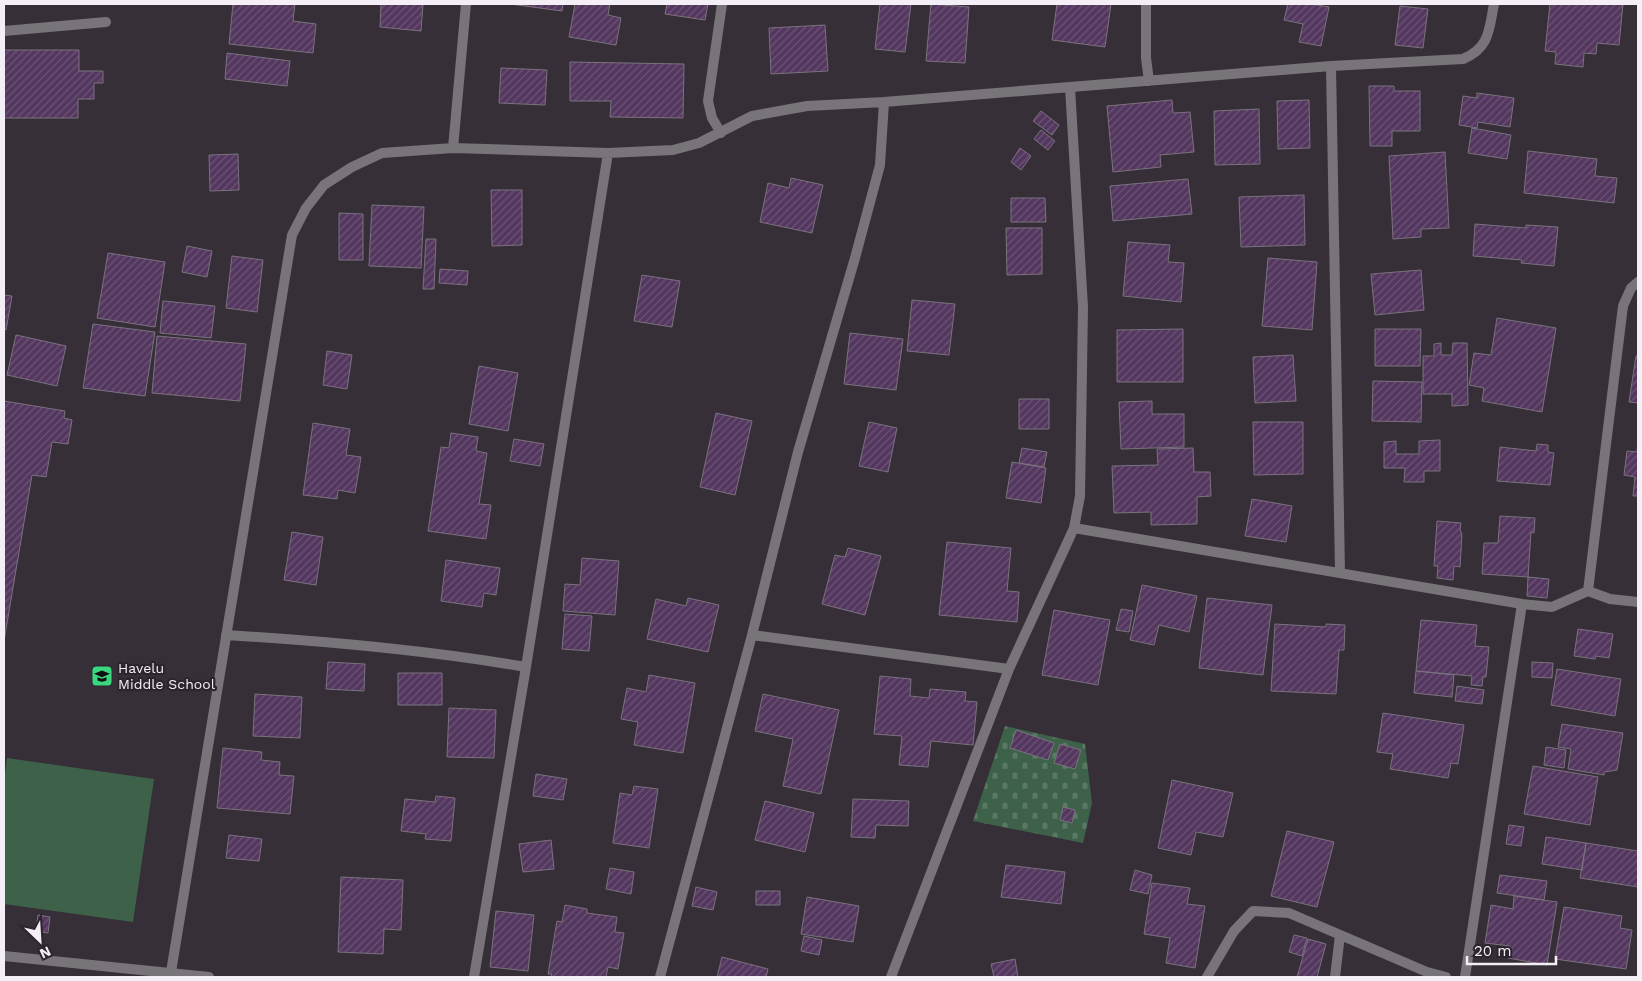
<svg xmlns="http://www.w3.org/2000/svg" width="1642" height="981" font-family="'Work Sans',sans-serif">
<defs>
<pattern id="cemetery-stones" width="16" height="16" patternUnits="userSpaceOnUse" patternTransform="scale(1.25)"><rect width="16" height="16" fill="#3d6249"/><path d="M2 7V4a2 2 0 0 1 4 0v3zM10 15v-3a2 2 0 0 1 4 0v3z" fill="#5a7964"/></pattern>
<pattern id="building-hatch" width="6" height="6" patternUnits="userSpaceOnUse" patternTransform="scale(1.25)"><rect width="6" height="6" fill="#54375f"/><path d="M-1 1l2-2M0 6l6-6M5 7l2-2" fill="none" stroke="#6d5477"/></pattern>
</defs>
<rect width="100%" height="100%" fill="#362f38"/>
<path fill="#3d6249" d="M7,758L154,779L133,922L4,904V782Z"/>
<path fill="url(#cemetery-stones)" d="M1005,726L1085,744L1092,803L1083,843L973,821Z"/>
<path fill="url(#building-hatch)" stroke="#7a727d" d="M233,4H295L293,21L316,24L313,53L229,44Z
M381,4H423L421,31L380,27Z
M510,4H563L562,11Z
M575,4H610L608,15L621,18L616,45L569,37Z
M667,4H708L705,20L665,14Z
M880,4H911L905,52L875,49Z
M931,4L969,7L965,63L926,61Z
M1057,4H1111L1105,47L1052,40Z
M1288,4H1311L1329,7L1321,46L1299,42L1303,24L1284,20Z
M1550,4H1623L1619,45L1597,43L1596,54L1584,53L1583,67L1555,64L1556,52L1545,51Z
M1400,6L1428,9L1423,48L1395,45Z
M825,25L828,71L771,74L769,28Z
M4,50H79V71H103V83H94V99H78V118H4Z
M227,53L290,61L287,86L225,79Z
M570,62L684,64L683,118L610,117L611,101H570Z
M501,68L547,70L545,105L499,103Z
M1369,86H1394V91H1420V131H1392V146H1370Z
M1477,93L1514,98L1510,127L1478,122L1477,128L1459,125L1463,96L1477,98Z
M1172,100L1173,113L1190,112L1194,152L1160,155L1161,167L1113,172L1107,106Z
M1309,100L1310,148L1278,149L1277,101Z
M1259,109L1260,164L1215,165L1214,111Z
M1041,111L1059,125L1052,135L1033,121Z
M1472,128L1511,135L1507,159L1468,153Z
M1041,130L1055,141L1048,150L1034,139Z
M1020,148L1031,156L1021,170L1011,162Z
M1528,151L1597,159L1595,176L1617,178L1614,203L1524,193Z
M1445,152L1449,228L1421,229V237L1393,239L1389,156Z
M238,154L239,190L210,191L209,155Z
M791,178L823,185L812,233L760,222L768,183L789,188Z
M1188,179L1192,214L1113,221L1110,186Z
M491,190H522V245L492,246Z
M1304,195L1305,245L1241,247L1239,197Z
M1011,198H1045L1046,222H1011Z
M372,205L424,207L421,268L369,266Z
M339,213L363,214V260H339Z
M1475,224L1526,228V225L1558,227L1554,266L1521,263L1522,260L1473,256Z
M1006,228H1042V274L1007,275Z
M426,239H436L434,289H423Z
M1128,242L1170,245L1168,262L1184,263L1181,302L1123,296Z
M187,246L212,251L207,277L182,272Z
M108,253L165,262L155,327L97,318Z
M232,256L263,260L257,312L226,308Z
M1268,258L1317,262L1312,330L1262,326Z
M440,269L468,271L467,285L439,283Z
M1421,270L1424,310L1375,315L1371,274Z
M642,275L680,281L672,327L634,321Z
M4,295L12,296L6,330L4,329Z
M912,300L955,304L949,355L907,351Z
M163,301L215,306L211,338L160,333Z
M1497,318L1556,328L1542,412L1482,401L1484,388L1469,385L1474,353L1491,355Z
M93,324L155,332L145,396L83,388Z
M1183,329V382H1117V330Z
M1375,329H1421L1420,366H1375Z
M850,333L903,339L896,390L844,384Z
M16,335L66,346L57,386L7,375Z
M157,336L246,344L240,401L152,393Z
M1441,343V355H1452L1453,343H1467L1468,405L1452,406V394H1423V356H1434V344Z
M327,351L352,355L347,389L323,385Z
M1293,355L1296,401L1255,403L1253,357Z
M1636,356H1638V403L1629,402Z
M479,366L518,373L508,431L469,424Z
M1373,381L1422,382L1421,422L1372,421Z
M1019,399H1049V429H1019Z
M4,401L65,411L64,418L72,420L68,444L52,442L46,477L32,475L4,641Z
M1152,401V414H1184V447L1121,449L1119,402Z
M716,413L752,421L735,495L700,487Z
M869,422L897,428L888,472L859,466Z
M1253,422H1303V474L1254,475Z
M313,423L350,429L346,455L361,457L355,493L338,490L337,499L303,495Z
M451,433L478,437L476,451L487,453L479,504L491,505L486,539L428,531L441,447L449,448Z
M514,439L544,444L540,466L510,461Z
M1440,440V471H1424V482H1404L1405,468H1384V442L1396,441V454H1419V441Z
M1638,440V496H1633L1635,477L1624,475L1627,451L1637,452Z
M1537,444L1548,445V452L1554,453L1550,485L1497,481L1500,447L1536,451Z
M1022,448L1047,452L1044,467L1019,463Z
M1193,448L1194,472H1210L1211,496L1197,497V524L1151,525V512L1114,513L1112,466L1158,465L1157,449Z
M1012,462L1046,468L1041,503L1006,498Z
M1252,499L1292,506L1286,542L1245,536Z
M1500,516L1535,518L1534,533L1531,532L1528,577L1482,574L1484,543H1498Z
M1437,521L1461,523L1460,530L1462,534L1460,567L1454,566L1453,580L1437,578L1438,566H1434Z
M292,532L323,537L316,585L284,580Z
M947,542L1011,548L1007,591L1019,592L1017,622L939,615Z
M848,548L881,556L865,615L822,604L835,555L845,557Z
M582,558L619,561L615,615L563,611L565,584L580,585Z
M446,560L500,568L496,595L484,593L482,607L441,601Z
M1528,577L1549,579L1547,598L1527,596Z
M1142,585L1197,596L1189,632L1159,625L1154,645L1130,640Z
M688,598L719,605L708,652L647,639L656,599L686,606Z
M1207,598L1272,605L1263,675L1199,668Z
M1121,609L1133,611L1129,632L1116,630Z
M1054,610L1110,620L1098,685L1042,675Z
M565,614L592,616L589,651L562,649Z
M1421,620L1477,625L1475,646L1489,647L1486,677H1483L1482,686L1471,685L1472,676L1416,671Z
M1275,624L1326,627V624L1345,625L1344,650H1339L1336,694L1271,691Z
M1578,629L1613,634L1609,658L1596,656L1595,659L1574,656Z
M328,662L365,664L364,691L326,689Z
M1532,662L1553,663L1552,678L1532,677Z
M1557,669L1621,679L1615,716L1551,705Z
M1416,671L1454,675L1452,697L1414,693Z
M398,673H442V705H398Z
M649,675L695,683L683,753L634,745L638,722L621,719L627,688L646,692Z
M880,676L911,679L910,696L929,698L930,689L966,692L965,701L977,702L973,745L931,741L928,767L899,765L902,736L874,734Z
M1457,686L1484,690L1482,704L1455,701Z
M255,694L302,697L300,738L253,736Z
M763,694L839,710L821,794L783,786L793,739L755,731Z
M449,708L496,710L494,758L447,757Z
M1383,713L1464,725L1458,764L1451,763L1448,778L1390,769L1393,754L1377,752Z
M1562,724L1623,733L1617,770L1604,772V775L1568,769L1571,749L1558,747Z
M1016,730L1054,743L1048,760L1010,748Z
M1060,744L1081,750L1075,769L1054,763Z
M1546,747L1566,750L1564,768L1544,765Z
M223,748L262,752L261,760L280,762L279,775L294,776L290,814L217,808Z
M1533,766L1598,777L1590,825L1524,814Z
M536,774L567,779L563,800L533,796Z
M1172,780L1233,793L1223,837L1196,832L1191,855L1158,848Z
M634,786L658,789L649,848L613,843L620,793L632,795Z
M436,796L455,798L451,841L425,839L426,834L401,831L405,799L435,802Z
M853,799L909,801L908,826L876,825L875,838L851,837Z
M765,801L814,813L805,852L755,840Z
M1063,807L1075,810L1072,823L1060,820Z
M1509,825L1524,827L1521,846L1506,844Z
M1287,831L1334,842L1317,907L1271,896Z
M229,835L262,839L259,861L226,858Z
M1546,837L1586,843L1582,870L1542,864Z
M551,840L554,869L523,872L519,844Z
M1586,843L1638,851V887L1580,878Z
M1006,865L1065,872L1061,904L1001,897Z
M610,868L634,872L631,894L606,889Z
M1135,870L1152,875L1148,894L1130,890Z
M1500,875L1547,881L1544,900L1497,893Z
M341,877L403,880L401,930L384,929L383,954L338,952Z
M1152,883L1190,888L1187,904L1205,906L1195,968L1166,963L1170,938L1144,934Z
M696,887L717,892L713,910L692,906Z
M756,891H780V905H756Z
M1514,896L1557,902L1547,965L1508,958L1510,946L1485,943L1491,905L1513,909Z
M807,897L859,906L853,942L801,934Z
M565,905L587,909V913L617,917L615,932L624,933L618,969L608,967L606,977H551L552,974H548L557,921L562,922Z
M1564,907L1622,916L1620,928L1632,930L1626,969L1555,959Z
M496,911L534,915L528,971L490,967Z
M38,915L50,917L48,933L36,931Z
M1294,935L1307,938L1302,956L1289,952Z
M804,936L822,940L819,955L801,951Z
M1308,939L1326,944L1317,977H1297Z
M722,957L768,969L766,977H717Z
M1015,959L1018,977H994L991,964Z"/>
<g fill="none" stroke-linecap="round" stroke-linejoin="round">
<path stroke="#787479" stroke-width="10" d="M1146,4V58L1149,81
M4,31L106,22
M1331,66L1340,572
M721,133L712,118L708,101L722,4
M453,148L466,4
M1074,528L1522,604L1552,607L1588,591L1610,599L1638,602
M1588,591L1623,306L1631,288L1638,282
M226,635C327,641 427,650 526,667
M752,635L1009,669
M4,956L209,977
M171,972L292,235L306,208L324,185L352,167L382,153L453,148L608,153L673,150L699,143L752,116L807,106L884,102L1331,66L1463,59C1490,48 1489,29 1494,4
M474,977L526,667L608,153
M660,977L752,635L798,452L855,258L880,165L884,102
M891,977L1009,669L1074,528L1080,496L1083,307L1070,87
M1207,977L1234,931L1253,911L1289,913L1427,972L1446,977
M1335,977L1340,935
M1465,977L1522,604"/>
</g>
<defs>
<g id="school-square" transform="scale(1.125)"><rect x="-9" y="-9" width="18" height="18" rx="4" fill="#3bd77f" stroke="#2c252e"/><path d="M0-5L7-2L0 1L-7-2ZM-4 1L0 2.5L4 1V4Q0 6-4 4Z" fill="#111"/></g>
</defs>
<g fill-rule="evenodd">
<use href="#school-square" x="102" y="676"/>
</g>
<g text-anchor="middle" stroke-width="4.5" stroke-linejoin="round" paint-order="stroke">
<g font-size="14" fill="#f4eff6" stroke="#2c252e" text-anchor="start">
<text x="118" y="673">Havelu<tspan x="118" dy="16">Middle School</tspan></text>
</g>
</g>
<rect width="1642" height="981" fill="none" stroke="#f4eff6" stroke-width="10"/>
<g transform="translate(40 941) rotate(155)" stroke="#2c252e" stroke-width="4" paint-order="stroke">
<path d="M0-4L9 19L0 12L-9 19Z" fill="#f4eff6"/>
<text y="-8" font-size="14" font-weight="bold" text-anchor="middle" fill="#f4eff6">N</text>
</g>
<path d="M1467 956v8h89v-8" fill="none" stroke="#f4eff6" stroke-width="2.5"/>
<text x="1474" y="956" font-size="15" fill="#f4eff6" stroke="#2c252e" stroke-width="4" paint-order="stroke">20 m</text>
</svg>
